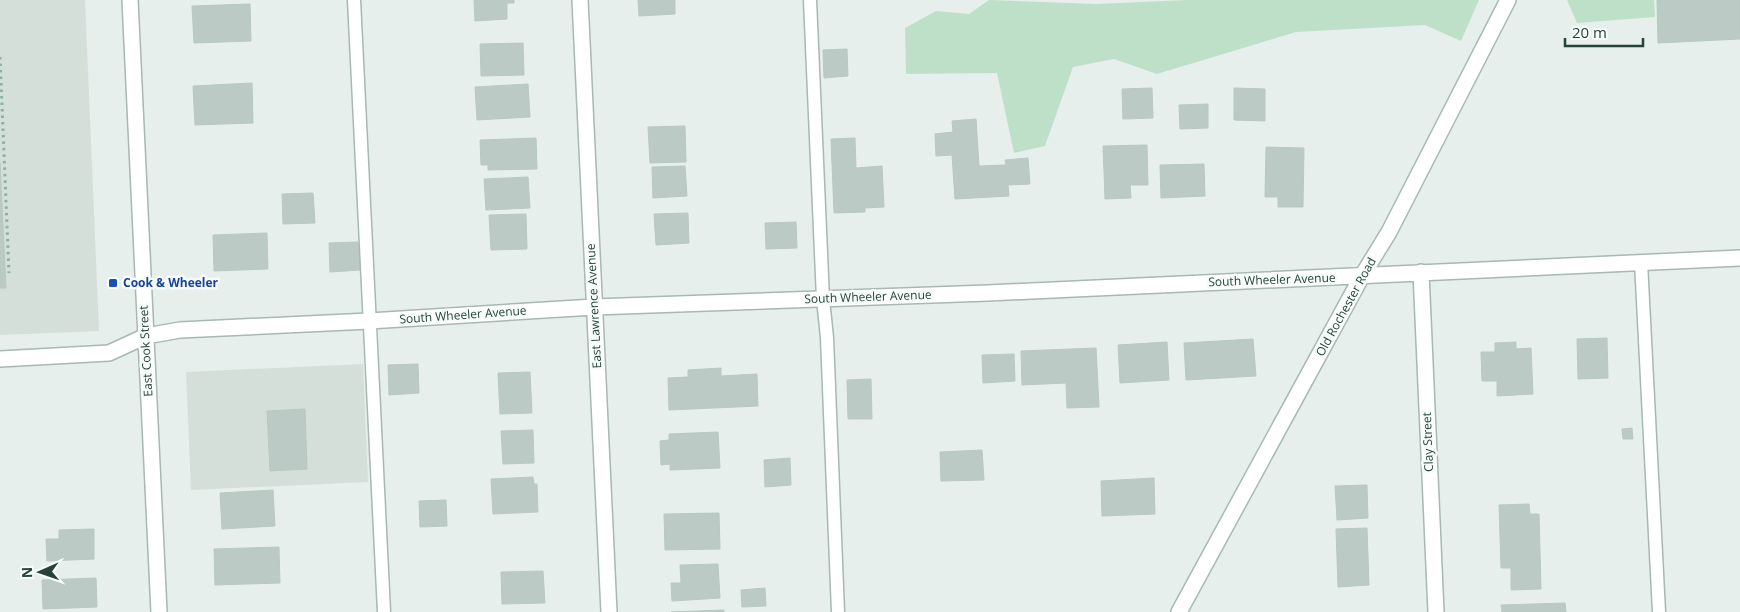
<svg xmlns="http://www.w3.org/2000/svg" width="1740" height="612" font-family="'Open Sans',sans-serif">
<rect width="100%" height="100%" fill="#e6efeb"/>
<path fill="#d4dfda" d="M0,0H85L99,331L0,335Z
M363,364L368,482L191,490L186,372Z"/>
<path fill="#bfe0c8" d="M989,0L1096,4L1187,0H1479L1461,41L1425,25L1296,32L1157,74L1114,59L1073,67L1045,146L1014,153L997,73L906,74L905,28L936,11L969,14Z
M1567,0H1654L1655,17L1577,23Z"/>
<path fill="#bbcac4" stroke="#b8c9c2" d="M474,0H514V3H507V19L475,21Z
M638,0H675V14L639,16Z
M1657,0H1740V39L1658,43Z
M250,4L251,41L194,43L192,6Z
M523,43L524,75L481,76L480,44Z
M847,49L848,76L824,78L823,50Z
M252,83L253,123L195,125L193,86Z
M528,84L530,117L477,120L475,87Z
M1152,88L1153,118L1123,119L1122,89Z
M1234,88L1265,89V121L1234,120Z
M1208,104V128L1180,129L1179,105Z
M976,119L979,166L1006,165L1005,160L1028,158L1030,184L1008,185L1009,196L955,199L952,155L936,156L935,134L953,132L952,121Z
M685,126L686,162L650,163L648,127Z
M536,138L537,169L488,170V165H481L480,140Z
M855,138L856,168L882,166L884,207L865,208V212L834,213L831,139Z
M1147,145L1148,185H1130L1131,198L1105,199L1103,146Z
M1266,147L1304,148L1303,207H1278V197H1265Z
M0,163L6,288H0Z
M1204,164L1205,196L1161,198L1160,165Z
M685,166L687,196L653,198L652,167Z
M528,177L530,208L486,210L484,179Z
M313,193L315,223L283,224L282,194Z
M688,213L689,243L656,245L654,214Z
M526,214L527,249L491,250L489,215Z
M796,222L797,248L766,249L765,223Z
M267,233L268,269L214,271L213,235Z
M358,242L360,270L330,272L329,243Z
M1607,338L1608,378L1578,379L1577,339Z
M1253,339L1256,376L1186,380L1184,343Z
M1167,342L1169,380L1120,383L1118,345Z
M1516,342V349L1531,348L1533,394L1497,396V381H1482L1481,352H1495V343Z
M1096,348L1099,407L1067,408L1066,383L1022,385L1021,351Z
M1014,354L1015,381L983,383L982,355Z
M418,364L419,393L389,395L388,365Z
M721,368V376L757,374L758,406L669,410L668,378L688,377V370Z
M530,372L532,413L500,414L498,373Z
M871,379L872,419H848L847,380Z
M305,409L307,469L270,471L267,411Z
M1632,428L1633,439H1623L1622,429Z
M533,430L534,463L503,464L501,431Z
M718,432L720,468L670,470V464L661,465L660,441L669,440V434Z
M982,450L984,480L941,481L940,452Z
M790,458L791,485L765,487L764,460Z
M533,477L534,484H537L538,512L493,514L491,479Z
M1154,478L1155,514L1102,516L1101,481Z
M1367,485L1368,518L1337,520L1335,486Z
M273,490L275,526L222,529L220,493Z
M446,500L447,526L420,527L419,501Z
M1529,504L1530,514H1539L1541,589L1511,590V568H1501L1499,505Z
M719,513L720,549L665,550L664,514Z
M1367,528L1369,585L1338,587L1336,529Z
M94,529V559L47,561L46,539H59V530Z
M279,547L280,583L215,585L214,549Z
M718,564L720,598L672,601L671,583H681L680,565Z
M543,571L545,603L502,604L501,572Z
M96,578L97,607L43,609L42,580Z
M765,588L766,606L742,607L741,590Z
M1565,603L1566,612H1502L1501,605Z
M724,610V612H671Z"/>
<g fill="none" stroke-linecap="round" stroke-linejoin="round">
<g stroke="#a8b8b2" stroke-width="15">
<path id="service" d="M354,0L384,612
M810,0L823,299L827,338L838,612
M1641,262L1659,612"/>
</g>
<g stroke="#a8b8b2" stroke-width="18">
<path id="minor" d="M580,0L609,612
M1421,272L1436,612
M0,359L109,353L146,336L180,330L369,321L594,307L988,293L1740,258
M1179,612L1362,276L1389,232L1508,0"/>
</g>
<g stroke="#a8b8b2" stroke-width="18">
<path id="tertiary" d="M130,0L159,612"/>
</g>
<path stroke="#86b3a5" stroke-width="3" stroke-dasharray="2.5 4" stroke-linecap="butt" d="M0,57L9,273"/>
<use href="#service" stroke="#fff" stroke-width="12"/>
<use href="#minor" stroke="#fff" stroke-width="15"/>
<use href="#tertiary" stroke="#fff" stroke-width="15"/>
</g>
<rect fill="#1a4fb4" stroke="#f7fbf9" stroke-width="2" x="108" y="278" width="10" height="10" rx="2.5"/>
<g text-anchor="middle" stroke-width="5" stroke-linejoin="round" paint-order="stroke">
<g font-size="12" fill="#24423a" stroke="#f7fbf9">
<text transform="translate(1272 280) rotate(-2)" y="4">South Wheeler Avenue</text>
<text transform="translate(868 297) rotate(-2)" y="4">South Wheeler Avenue</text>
<text transform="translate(594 306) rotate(-93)" y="4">East Lawrence Avenue</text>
<text transform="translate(1346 307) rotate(-61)" y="4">Old Rochester Road</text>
<text transform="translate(463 315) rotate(-4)" y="4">South Wheeler Avenue</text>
<text transform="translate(146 351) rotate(-93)" y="4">East Cook Street</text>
<text transform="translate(1428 442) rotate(-92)" y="4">Clay Street</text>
</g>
<g font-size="12" font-weight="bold" fill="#164399" stroke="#f7fbf9" text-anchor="start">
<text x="123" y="287">Cook &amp; Wheeler</text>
</g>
</g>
<g transform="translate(40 572) rotate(268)" stroke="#f7fbf9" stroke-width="4" paint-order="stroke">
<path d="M0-4L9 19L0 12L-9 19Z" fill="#24423a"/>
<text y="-8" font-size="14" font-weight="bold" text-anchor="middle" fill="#24423a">N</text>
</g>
<path d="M1565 38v8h78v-8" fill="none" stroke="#24423a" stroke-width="2.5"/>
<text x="1572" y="38" font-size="15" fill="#24423a" stroke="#f7fbf9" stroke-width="4" paint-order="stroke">20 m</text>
</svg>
